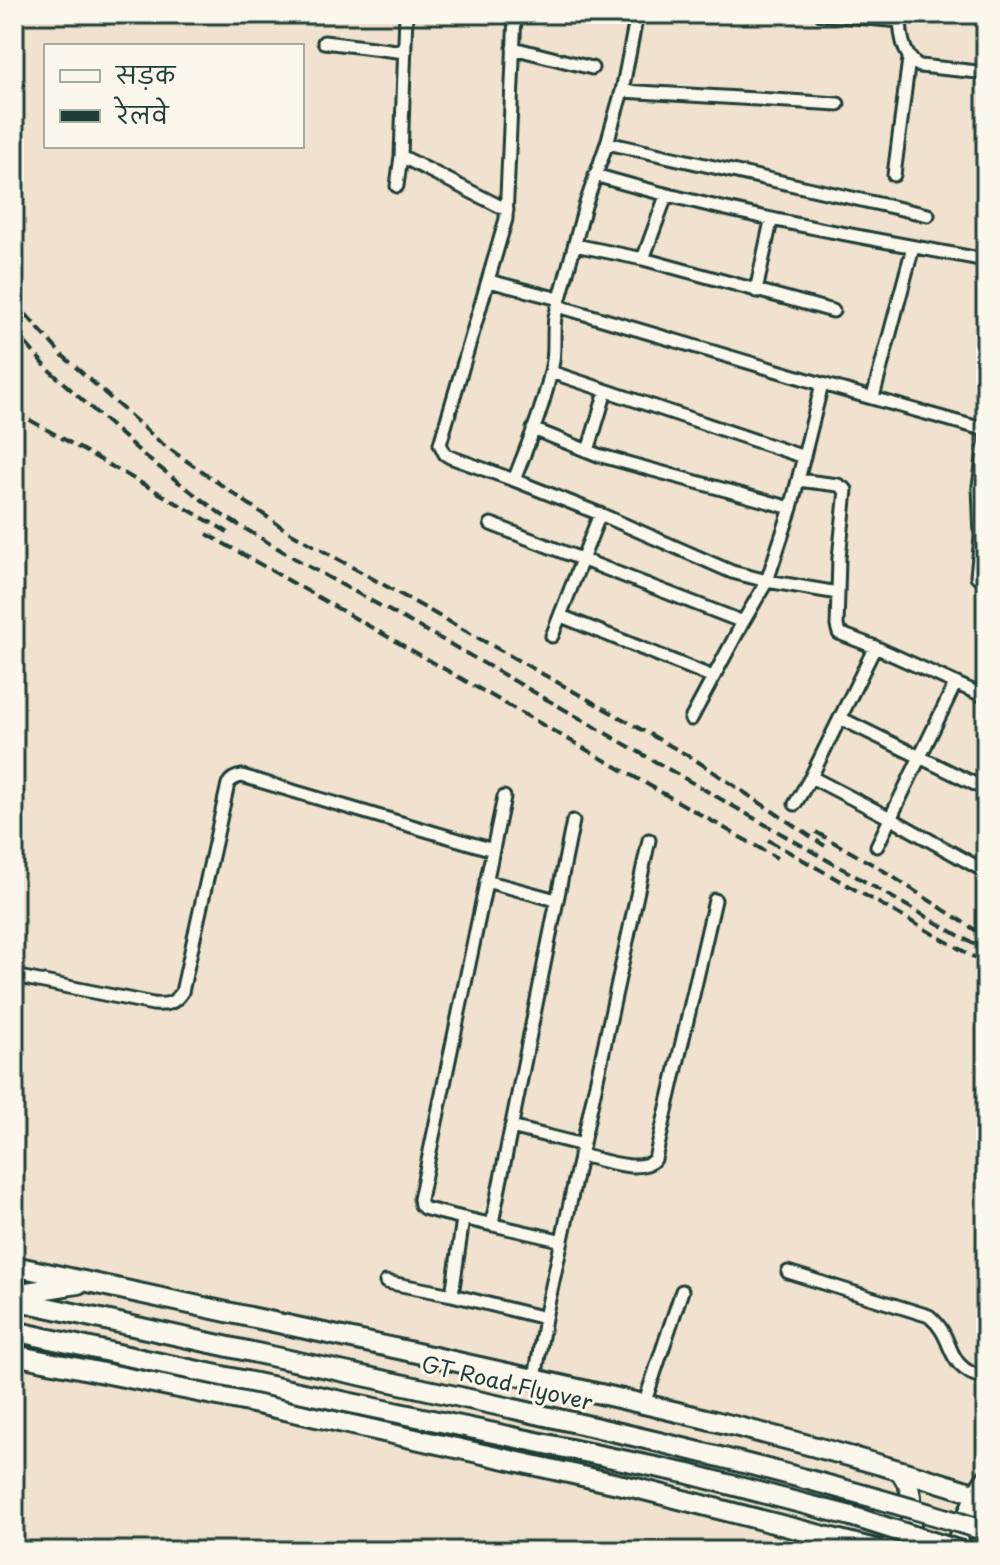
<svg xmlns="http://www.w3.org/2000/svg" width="1000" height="1565" font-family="'Playpen Sans','Playpen Sans Deva',sans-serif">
<rect width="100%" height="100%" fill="#f0e2ce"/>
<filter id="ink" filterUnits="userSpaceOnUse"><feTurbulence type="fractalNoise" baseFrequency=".0125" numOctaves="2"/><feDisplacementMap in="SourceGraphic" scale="16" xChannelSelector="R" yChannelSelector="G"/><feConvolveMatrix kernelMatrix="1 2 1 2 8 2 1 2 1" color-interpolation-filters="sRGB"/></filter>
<g filter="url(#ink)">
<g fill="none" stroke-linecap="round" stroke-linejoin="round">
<g stroke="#1f3d34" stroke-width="17">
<path id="minor" d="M515,14L506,219L440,444L445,454L450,457L514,480C529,442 546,401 553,361C555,346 553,332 555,317L585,206L607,143L622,91L637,14
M821,14L900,21
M900,14C900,32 902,58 920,66L978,72L986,75
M324,42L405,52
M513,48L592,68
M622,91L838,104
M607,143L928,215
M401,156L507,210
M595,175C724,213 854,236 986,260
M894,175L909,59
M397,186L401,156L406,14
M575,245L643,259L666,196
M643,259L833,311
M489,281L559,299
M756,291L771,221
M558,306L822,384L986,430
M551,372L804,457
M873,397L913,247
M533,429L598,455L791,508
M588,451L606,391
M514,480L600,514L732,572L767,581L791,508L822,384
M491,524L743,622
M977,576L981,537L979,486L986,438
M838,593L837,626L839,633L875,647L986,697
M561,616L713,677
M552,636L600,514
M840,718L979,786L986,787
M691,719L743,622L767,581L838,593L839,558L846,490L838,485L798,480
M811,777L890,818L986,872
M504,797L420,1199L421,1205L424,1208C469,1221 516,1229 562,1241
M795,804L811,777L875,647
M877,846L955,684
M486,881L556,900
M14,976L153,1004C167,1005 174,1004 182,992L228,784C231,779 235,777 242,776L493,850
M511,1127L583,1145
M580,1155C600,1159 640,1175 655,1159L715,900
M492,1223L573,821
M788,1272L929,1316C958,1340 941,1366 986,1379
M386,1282L452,1295L545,1318
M452,1295L463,1219
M535,1379L545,1318L649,840
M644,1404L682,1291"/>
</g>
<g stroke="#1f3d34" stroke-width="24">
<path id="trunk" d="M14,1266C148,1294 282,1324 417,1353C608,1395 800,1437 986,1497
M14,1294L78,1284
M14,1300L206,1342
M14,1331L127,1356
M14,1355L253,1403L636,1488L883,1551
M881,1551L899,1543L911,1525V1497L909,1486L900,1471
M953,1551L976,1494L986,1479
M978,1551L986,1532"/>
</g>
<use href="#minor" stroke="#fbf7ec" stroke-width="11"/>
<use href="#trunk" stroke="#fbf7ec" stroke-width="18"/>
<path stroke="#1f3d34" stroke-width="4" stroke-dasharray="12 6" stroke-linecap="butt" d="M14,301L62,355L161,443L286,530L694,759L825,846
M14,330L49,370L147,458L222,515L306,565L450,644L986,951
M14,411L233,535
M207,534L777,858
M816,832L884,871L986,937
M768,840L986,964"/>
<g stroke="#1f3d34" stroke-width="24" stroke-linecap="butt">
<path id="trunk-bridge" d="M206,1342C467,1399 731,1451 986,1531
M127,1356L689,1474L851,1516L961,1551"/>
</g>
<use href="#trunk-bridge" stroke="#fbf7ec" stroke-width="18"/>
</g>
</g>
<g text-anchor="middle" stroke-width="6" stroke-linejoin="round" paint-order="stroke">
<g font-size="22" fill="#1f3d34" stroke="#fbf7ec">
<text transform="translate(507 1383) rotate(13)" y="8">GT Road Flyover</text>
</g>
</g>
<rect width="1000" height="1565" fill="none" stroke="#fbf7ec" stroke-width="48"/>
<rect x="24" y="24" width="952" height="1517" fill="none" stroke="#1f3d34" stroke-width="3" filter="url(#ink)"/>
<rect x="44" y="44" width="260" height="104" fill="#fbf7ec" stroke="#a3ada2" stroke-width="2"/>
<rect x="60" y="70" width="40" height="12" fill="#fbf7ec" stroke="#a3ada2" stroke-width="2"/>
<text x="116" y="84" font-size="24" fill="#1f3d34">सड़क</text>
<rect x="60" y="110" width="40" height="12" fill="#1f3d34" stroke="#a3ada2" stroke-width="2"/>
<text x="116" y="124" font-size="24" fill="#1f3d34">रेलवे</text>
</svg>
